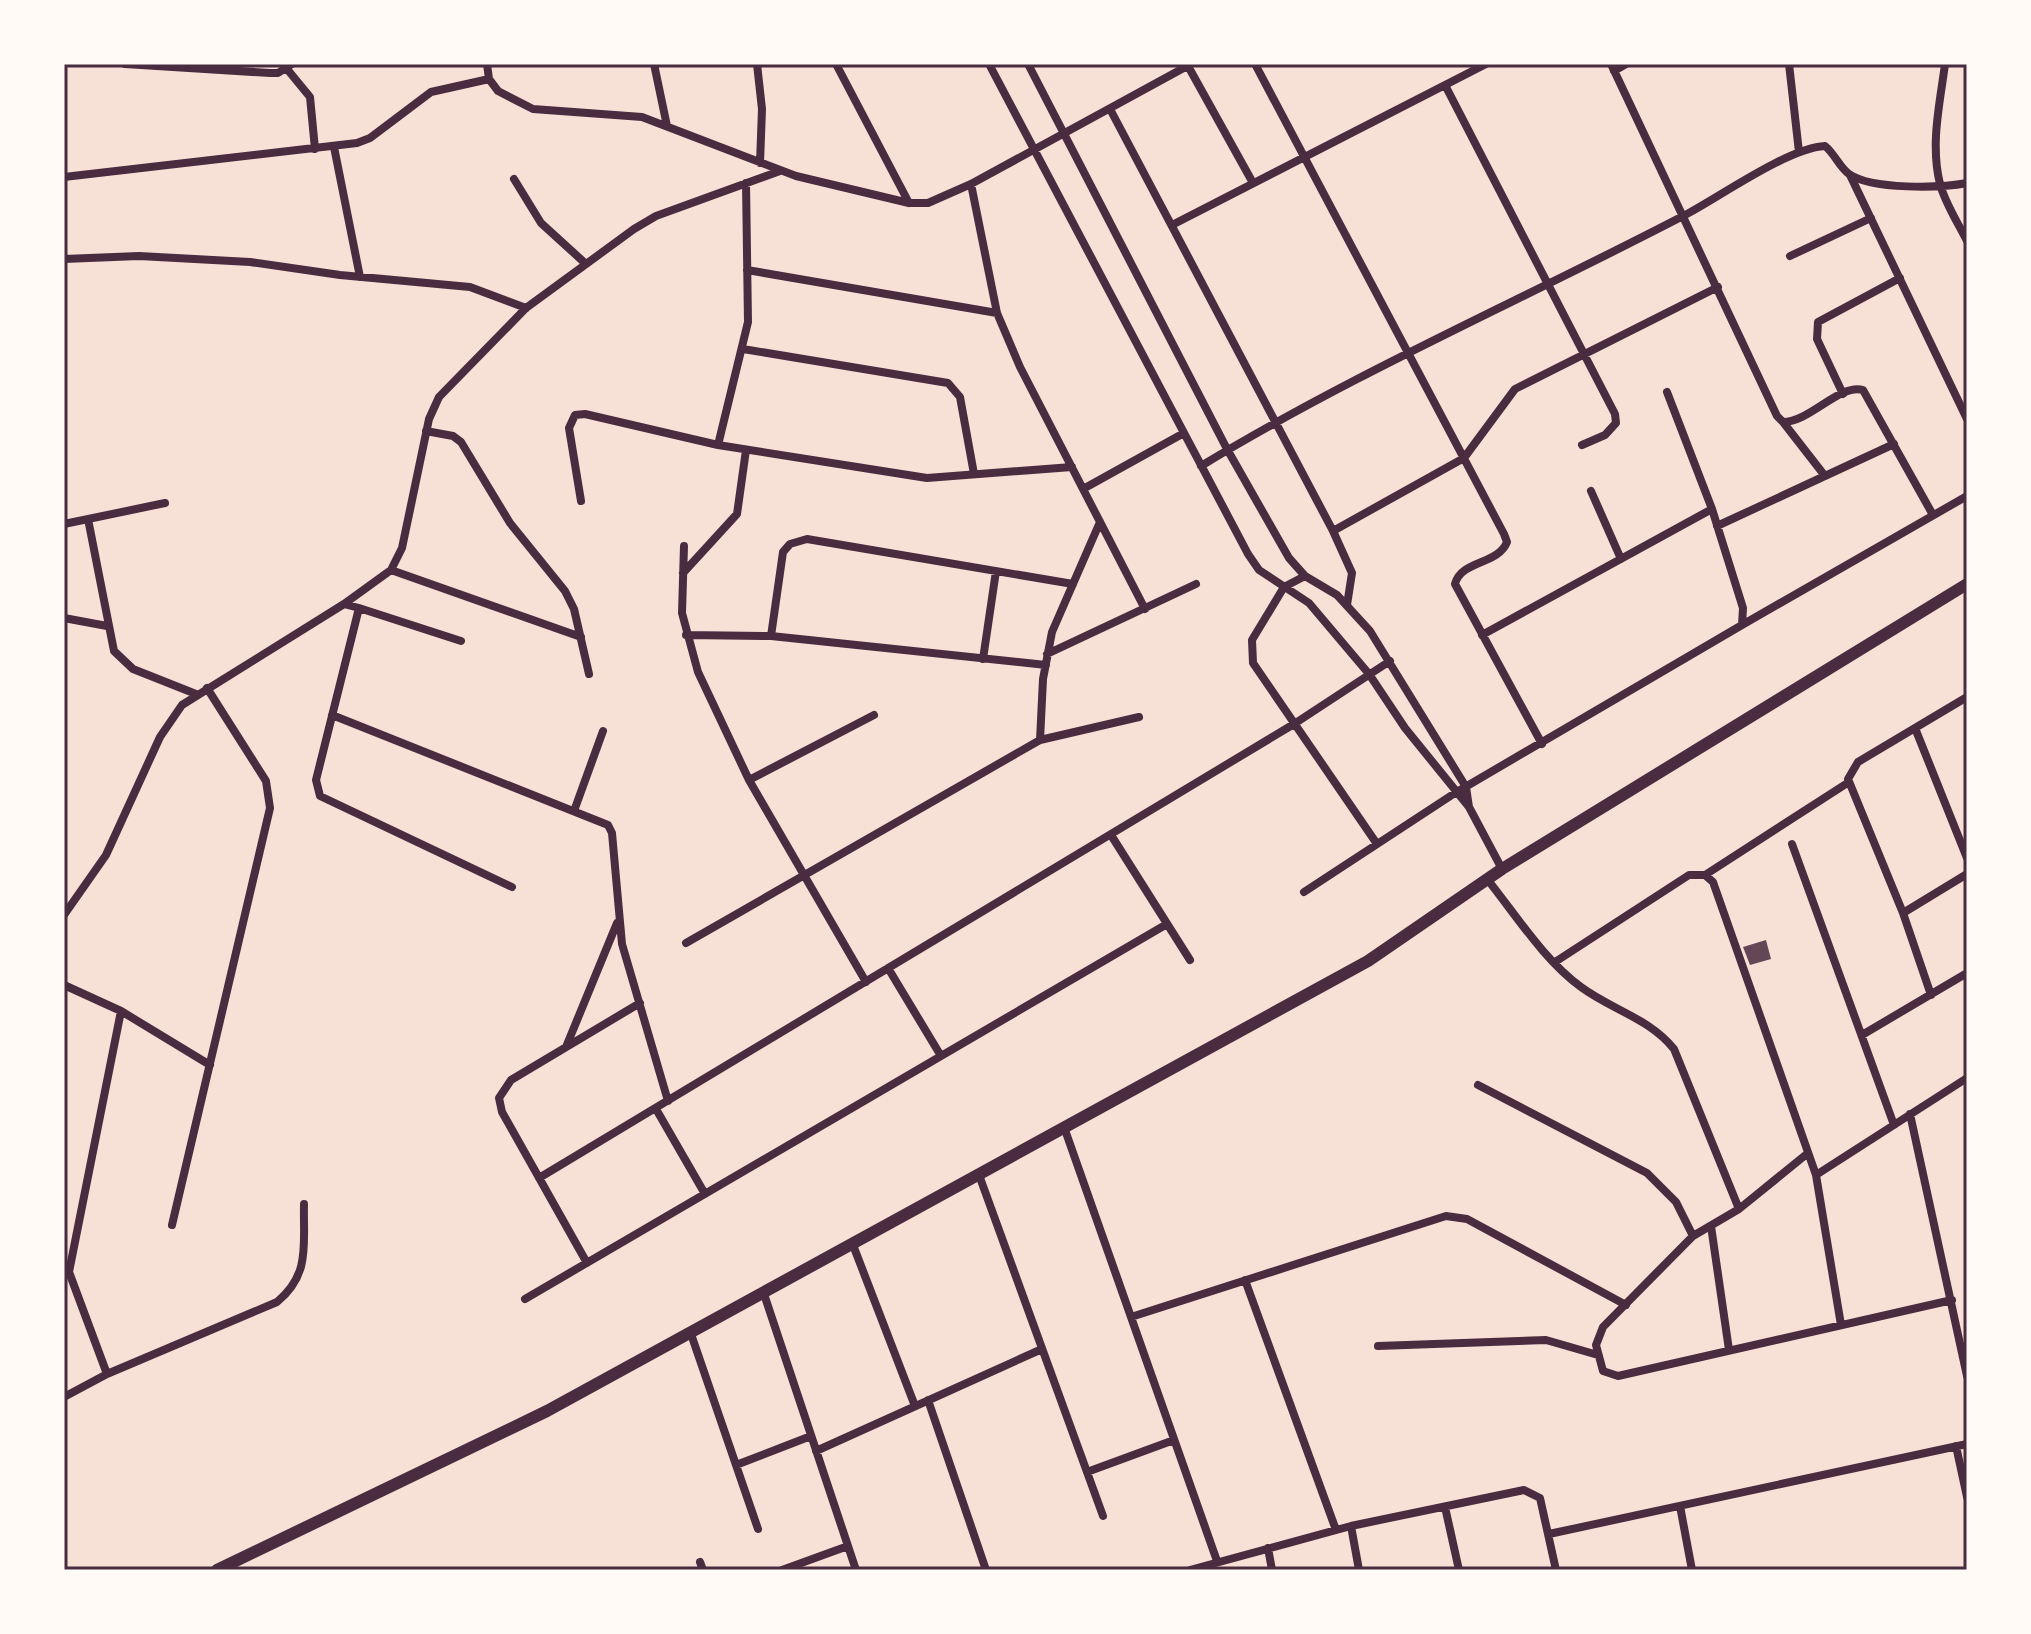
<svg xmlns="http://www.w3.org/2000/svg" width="2031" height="1634" font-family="Barlow,sans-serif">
<rect width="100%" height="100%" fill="#f7e1d7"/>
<path fill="#644757" d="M1766,940L1771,959L1750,965L1743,947Z"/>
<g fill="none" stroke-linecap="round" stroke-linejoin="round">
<path stroke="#4a2c40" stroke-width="8" d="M125,64L270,73H278L292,64
M487,64L489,79L498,91L533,109L642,117L796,176L909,203H928L971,184L1191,64
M654,64L667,126
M757,64L762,109L760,163
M836,64L909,203
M989,64L1248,554L1259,570L1309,603L1369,674L1405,728L1469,807L1466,787L1370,631L1337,595L1305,576L1289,558L1227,449L1028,64
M1255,64L1504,534L1507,542C1498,565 1461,560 1455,584L1542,744
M1611,64L1777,416L1783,422C1810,422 1840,383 1863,390L1933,515
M1789,64L1799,152
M1945,64C1940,103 1930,144 1940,184C1945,203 1958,223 1967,241
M1188,66L1253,183
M287,69L310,97L315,149
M1614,71L1626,64
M1445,85L1615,414L1616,423L1605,435L1582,445
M1110,109L1333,531L1352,573L1347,605
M334,147L360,277
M1850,175L1967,419
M64,177L357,143L370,138L431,92L489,79
M514,179L541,223L586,264
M971,184L997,313L1020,367L1145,609
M1172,225L1486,64
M1790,256L1871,218
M64,259L139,256L250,262L340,275L470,287L526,308
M747,270L997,313
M743,349L948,383L960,397L974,474
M1843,394L1817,339L1818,322L1900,278
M1783,422L1825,476
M426,431L453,436L461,442L510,523L565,591L574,609L589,674
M718,445L927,478L1072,467
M1201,466C1356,372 1524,299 1685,215C1721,196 1788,148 1825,146C1835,154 1839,167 1849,174C1872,190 1941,188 1967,183
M1083,489L1184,433
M1591,491L1621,559
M581,501L569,428L575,415L585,414L718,445L748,322L746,183
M88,519L114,651L133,669L196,694
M64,524L165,503
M1717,526L1894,444
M1333,531L1464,458L1515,389L1718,287
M684,546L682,613L698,672L749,780L866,982
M391,570L581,637
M683,573L737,514L746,450
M1305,576L1284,587L1252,640L1253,663L1377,844
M344,604L359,608L316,780L320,796L512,887
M359,608L461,641
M64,618L107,626
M1742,625L1967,496
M686,635L771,636L1046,665
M1482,635L1712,509
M771,636L783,552L790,544L807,539L1073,584
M1047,654L1196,584
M983,659L996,571
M332,715L608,825L612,833L622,944L668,1101
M1915,728L1967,858
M1040,740L1139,717
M749,780L874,715
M1469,807L1502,869
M574,811L603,731
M1111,835L1190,960
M1792,844L1894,1125
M1705,875L1849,782
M1487,879C1516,915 1544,960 1581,987C1612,1010 1649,1018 1674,1049L1739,1209L1693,1236L1603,1327L1596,1345L1603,1371L1618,1376L1952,1300
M1304,892L1455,793L1742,625L1743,608L1712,509L1667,392
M1903,913L1848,779L1858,762L1967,697
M64,915L106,855L160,737L182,705L344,604L391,570L402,548L429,419L439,397L526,308L634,229L656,216L780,171
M686,943L1040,740L1043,679L1052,632L1100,522
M1555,962L1689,875H1705L1713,882L1816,1175L1967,1078
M888,968L941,1056
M64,985L121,1011L210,1065
M1931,995L1903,913L1967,874
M1862,1035L1967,973
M566,1047L617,923
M1478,1085L1647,1173L1676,1202L1693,1236
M656,1109L705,1194
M1910,1114L1967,1376
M1064,1127L1217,1561
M979,1175L1103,1516
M1816,1175L1841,1325
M539,1178L1294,724L1390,661
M1739,1209L1808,1153
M172,1225L270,808L266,781L207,688
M1711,1226L1729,1350
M853,1245L915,1406
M587,1263L502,1112L499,1098L511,1080L640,1003
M1245,1280L1336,1530
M764,1294L856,1570
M525,1299L1167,924
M1131,1317L1446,1216L1467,1219L1626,1305
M691,1334L758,1529
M1378,1346L1546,1340L1598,1355
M107,1374L69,1272L121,1011
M64,1397L107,1374L277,1302C311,1274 303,1244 304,1204
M928,1400L986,1570
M1956,1446L1967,1497
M816,1451L1042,1349
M736,1465L811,1436
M1087,1472L1174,1440
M1680,1506L1692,1570
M1445,1507L1459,1570
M1351,1526L1359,1570
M1549,1534L1967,1444
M1268,1548L1272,1570
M700,1562L703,1570
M782,1570L848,1546
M1190,1570L1351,1526L1524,1490L1540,1498L1556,1570"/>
<path stroke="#4a2c40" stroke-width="12" d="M217,1570L547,1411L1368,961L1502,869L1967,584"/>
</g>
<rect width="2031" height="1634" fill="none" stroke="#fffaf5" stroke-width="132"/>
<rect x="66" y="66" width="1899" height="1502" fill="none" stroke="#4a2c40" stroke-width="3"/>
</svg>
